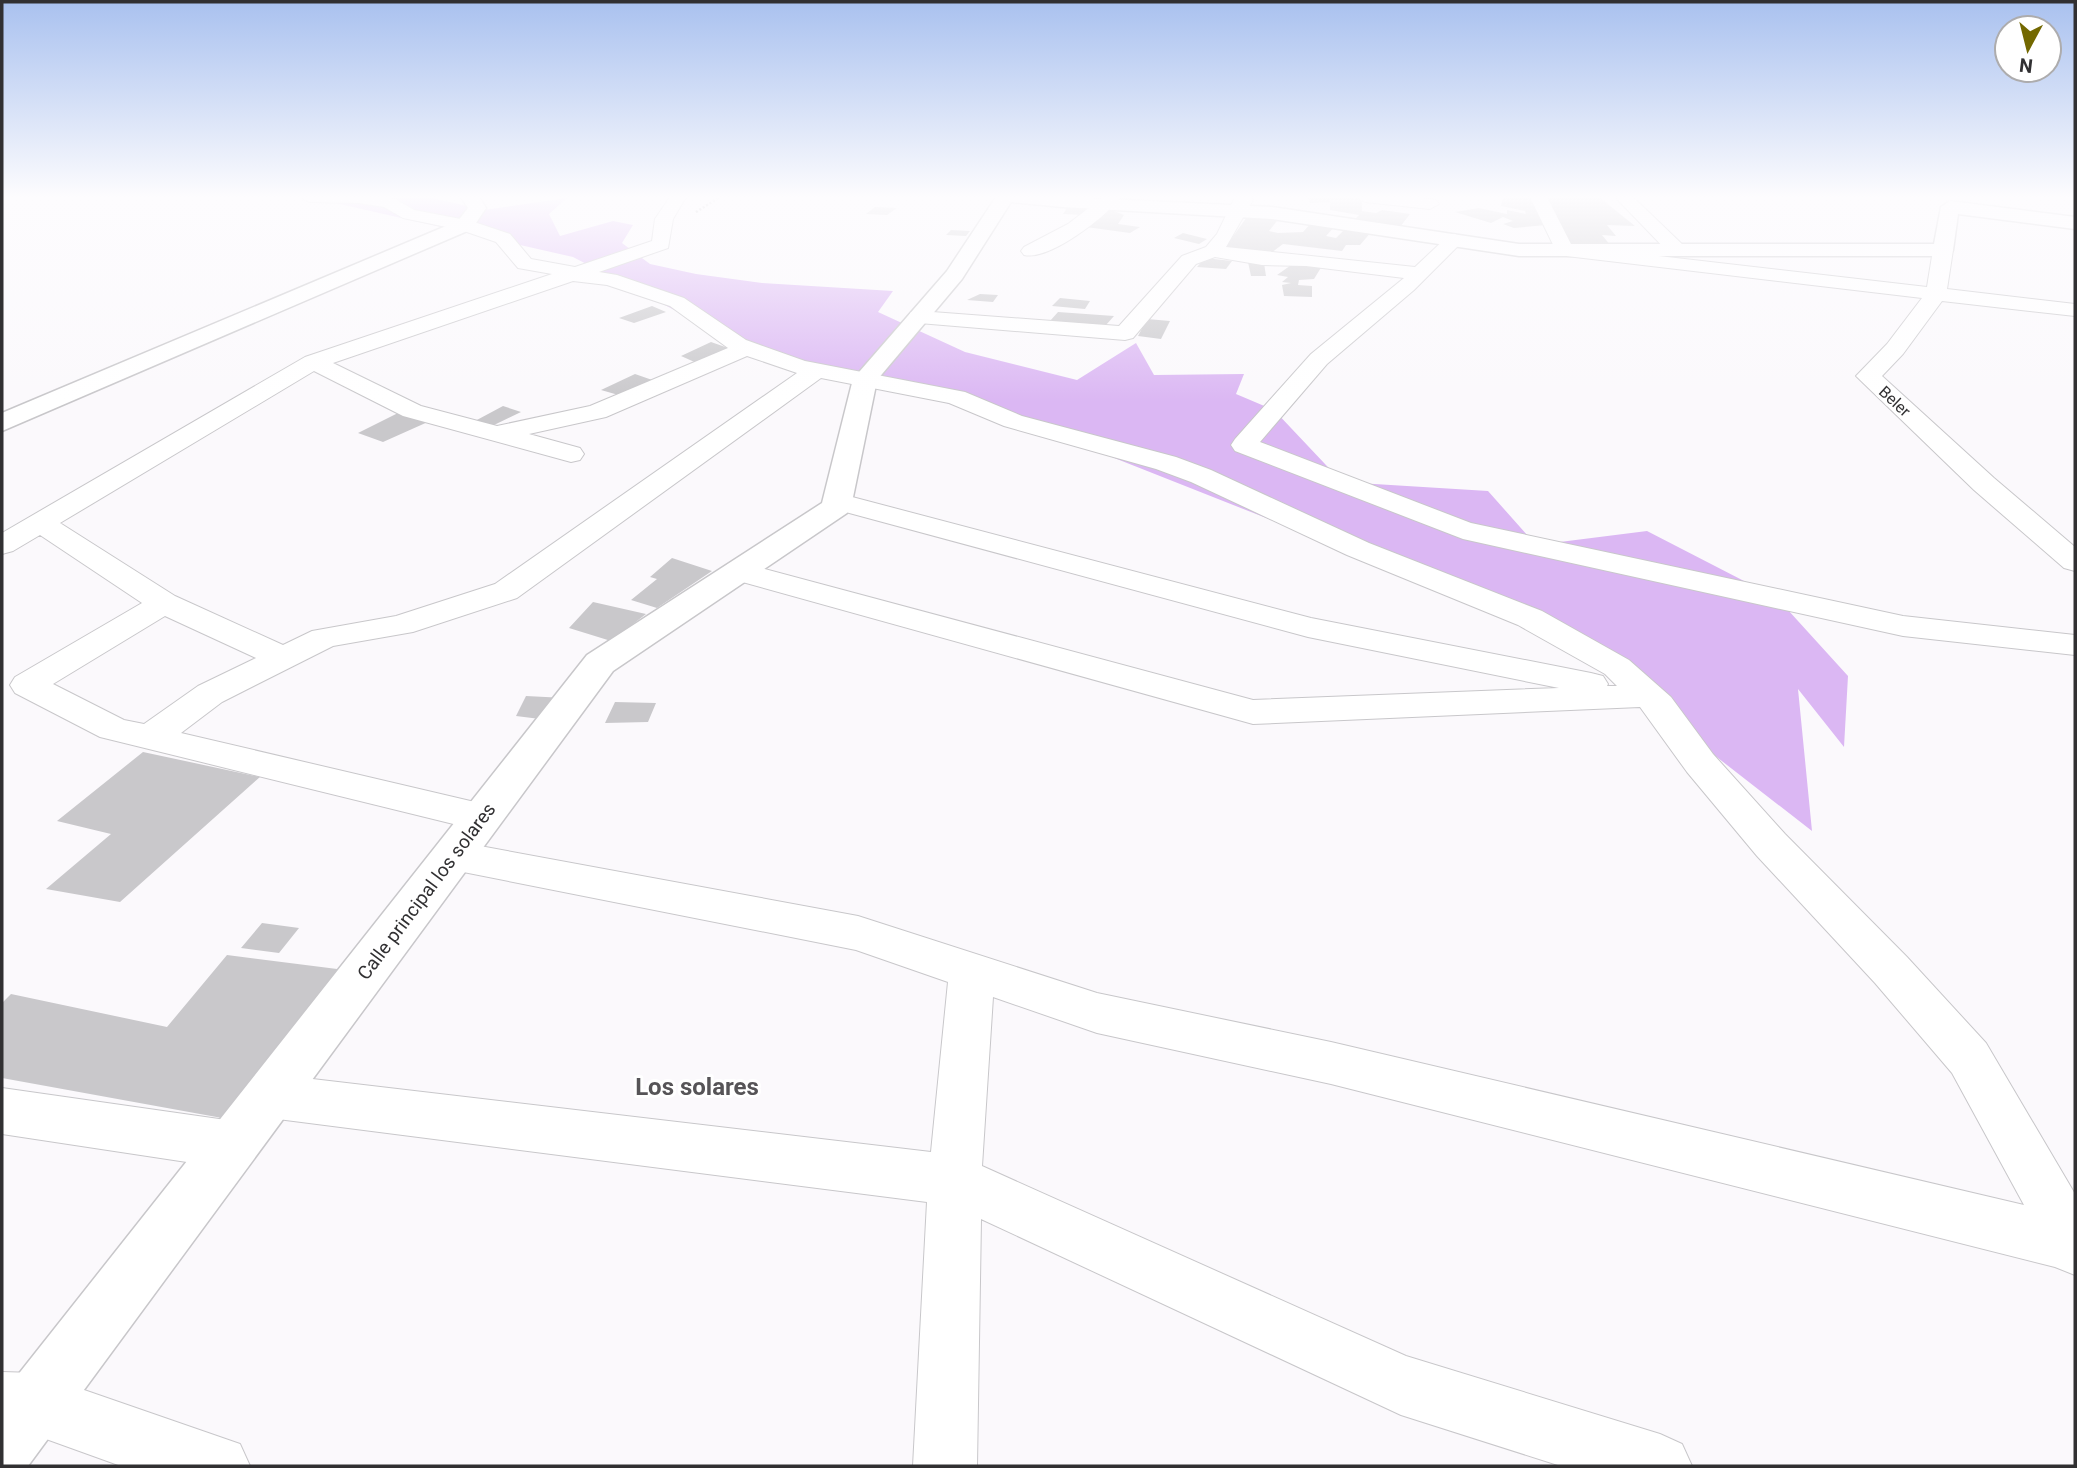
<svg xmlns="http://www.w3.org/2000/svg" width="2077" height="1468" font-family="Roboto,sans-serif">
<rect width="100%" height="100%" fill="#fbf9fc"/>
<path fill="#dbb7f3" d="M309,197H428L484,210L567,198L549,214L560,236L613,221L633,225L622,243L650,264L696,274L762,283L893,291L878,312L965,352L1077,380L1136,343L1154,375L1244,374L1236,394L1274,410L1342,482L1488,491L1536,545L1647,531L1777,598L1848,676L1844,747L1798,689L1812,831L1557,633L1041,429L747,348L573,257Z"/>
<path fill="#c9c8cb" d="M1308,197L1362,199V211L1376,213L1382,210L1410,214L1400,227L1352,222L1359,215L1330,210V202L1310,203Z
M1503,197H1530L1546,225L1514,228L1503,224L1513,221L1503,217L1491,223L1455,212L1479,208L1507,214V210L1526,214L1525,211L1501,206Z
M1545,197H1599L1635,226L1607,225L1616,236L1602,235L1611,246H1571Z
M1069,205L1091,208L1086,215L1063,214Z
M1112,206L1124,208L1114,211L1124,215L1118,224L1140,227L1130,233L1086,227Z
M875,207L897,208L887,215L866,214Z
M1249,214L1280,217L1269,231L1278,233L1303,232L1312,222L1336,225L1326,236L1336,238L1347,227L1372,231L1360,245H1346L1342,251L1283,244L1271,253L1224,249Z
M951,230L970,231L966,236L946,235Z
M1183,233L1207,239L1199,244L1174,238Z
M1205,258L1232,261L1226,269L1197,267Z
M1248,262L1264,263L1266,276H1251Z
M1294,263L1322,266L1314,279L1299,280L1298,285L1312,286V297L1284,296L1282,285L1291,283L1282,282L1288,277L1277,275Z
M980,294L998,295L993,302L967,300Z
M1060,298L1090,301L1085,309L1052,306Z
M652,306L666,312L634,323L619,318Z
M1058,312L1114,316L1106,325L1050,321Z
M1147,319L1170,321L1161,339L1138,336Z
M711,342L731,349L699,364L681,356Z
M635,374L658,382L622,396L601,390Z
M503,406L521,412L492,426L475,421Z
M400,412L430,421L383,442L358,433Z
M672,558L712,571L657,608L631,600L657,579L650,577Z
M593,602L646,614L611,641L569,628Z
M526,696L565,698L548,720L516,716Z
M615,702L656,703L648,722L605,723Z
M143,752L260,777L120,902L46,889L111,834L57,821Z
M262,923L299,928L279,953L241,948Z
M227,955L345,970L233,1120L2,1078V1003L11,994L167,1027Z"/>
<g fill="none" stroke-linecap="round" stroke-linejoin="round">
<g stroke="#c8c7ca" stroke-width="2">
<path id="street" d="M301,197H383L395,199L414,210L471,221L510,234L531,259L575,267L652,241L655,219L670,197H686L673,219L668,248L599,272L617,275L684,298L746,340L805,361L965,392L1022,416L1176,457L1211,470L1369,543L1542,611L1629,660L1671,697L1713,754L1785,834L1907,957L1986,1043L2075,1194V1275L2055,1267L1331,1084L1097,1033L993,997L982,1166L1406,1356L1660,1434L1682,1444L1692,1466H1561L1401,1415L981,1219L977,1466H913L927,1202L270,1118L252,1112L245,1096L252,1080L270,1074L931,1152L948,982L856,950L438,867L432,856L438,845L453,841L858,916L1097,993L1331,1042L2024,1205L1952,1073L1875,983L1757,856L1687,772L1640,707L1253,724L728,578L724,571L728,564L739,562L1253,700L1559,688L1308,637L827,507L823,501L827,495L837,493L1311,618L1591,673L1603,676L1608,684L1607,686H1617L1605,674L1518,625L1347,555L1191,482L1156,469L1004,426L949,403L821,378L517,598L413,632L333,646L222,702L181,733L496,807L502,817L496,827L482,831L100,737L15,693L10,685L15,677L142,603L40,535L13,551L2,554V533L305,357L552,274L518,268L496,242L461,230L403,218L384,207L359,203L309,202ZM573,281L607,285L670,306L728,348L590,406L497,426L421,406L333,363ZM747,356L797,373L495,584L396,616L312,631L283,645L175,596L60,523L314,371L403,416L571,462L580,460L584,454L580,448L529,434L606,417ZM165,616L256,658L198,686L144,724L124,720L53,684Z
M1103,197H1121C1106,217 1049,261 1024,255L1021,251L1024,247L1068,224Z
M1235,197H1251L1253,200L1226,247L1415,267L1448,236L1455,234L1464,240L1414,290L1327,364L1260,442L1471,523L1903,616L2075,635V655L1903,636L1463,539L1235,451L1231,445L1235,439L1311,354L1404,278L1306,266L1262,265L1215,257L1196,264L1133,338L1125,340L919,323L911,322L908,317L911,312L919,311L1119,326L1182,256L1206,247L1217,234Z
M1356,197H1411L1436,200L1439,204L1430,209L1365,202Z
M1530,197H1547L1572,246L1927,287L1933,250L1943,244L1953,250L1947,289L2075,304V316L1942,301L1903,354L1882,376L1994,478L2075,547V571L2064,568L1974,490L1856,376L1887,344L1922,298L1558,255Z
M1615,197H1633L1685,247L1688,251L1685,255H1671Z
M2,1088L233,1121L251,1128L259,1145L251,1162L233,1169L2,1134Z
M2,1372L35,1373L240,1444L250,1466H121L35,1435L2,1433Z"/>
</g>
<g stroke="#c8c7ca" stroke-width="3">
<path id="secondary" d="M461,197H479L486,208L472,229L2,431V413L458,221L468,208Z
M996,197H1065L1272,207L1519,244H1934L1941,207L1950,201L2075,217V229L1958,214L1953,250L1950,254L1943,256H1519L1272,219L1062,207L1011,202L962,279L877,380L851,507L847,513L613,671L28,1466H2V1395L587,655L822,503L853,379L947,271Z"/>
</g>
<path stroke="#979598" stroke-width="2.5" stroke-dasharray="2 2" stroke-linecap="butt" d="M696,212L720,197"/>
<use href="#street" fill="#fff" fill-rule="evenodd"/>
<use href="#secondary" fill="#fff" fill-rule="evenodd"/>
</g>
<linearGradient id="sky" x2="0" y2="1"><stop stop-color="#a9c1ef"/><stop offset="0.49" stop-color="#fdfcfe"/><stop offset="1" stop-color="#fdfcfe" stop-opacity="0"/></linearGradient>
<rect width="2077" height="402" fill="url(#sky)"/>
<g text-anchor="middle" stroke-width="6" stroke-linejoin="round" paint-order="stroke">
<g font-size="16" fill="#313032" stroke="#fff">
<text transform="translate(1895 401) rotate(43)" y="6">Beler</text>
</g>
<g font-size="19" fill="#313032" stroke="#fff">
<text transform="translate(426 891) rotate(-53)" y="7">Calle principal los solares</text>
</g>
<g font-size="24" font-weight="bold" fill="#565457" stroke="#fff">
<text x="697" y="1095">Los solares</text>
</g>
</g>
<rect width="2077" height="1468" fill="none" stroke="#313032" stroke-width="7"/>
<g transform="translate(2028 49) rotate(187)"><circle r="33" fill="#ffffff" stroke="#adacad" stroke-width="2"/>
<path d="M0-5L12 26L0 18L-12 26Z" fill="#736800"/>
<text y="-10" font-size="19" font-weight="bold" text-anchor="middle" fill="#313032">N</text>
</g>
</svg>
